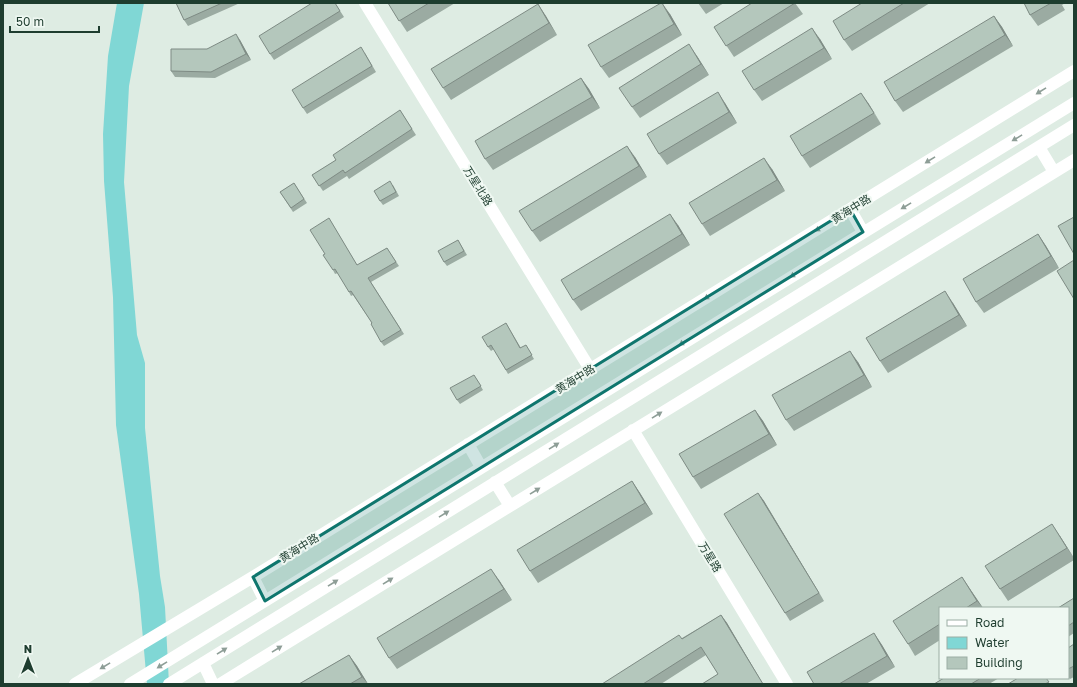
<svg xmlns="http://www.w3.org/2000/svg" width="1077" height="687" font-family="'Golos Text','Noto Sans SC',sans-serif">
<rect width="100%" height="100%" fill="#deece3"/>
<path fill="#80d7d5" d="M117,3H144L129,86L124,182L137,335L145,363V428L160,576L165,607L169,684H147L139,594L116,425L113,297L104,181L103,134L108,56Z"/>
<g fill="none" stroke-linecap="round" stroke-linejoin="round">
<path stroke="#fff" stroke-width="12" d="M365,3L590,369
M1039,147L1054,172
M850,209L863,232
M633,430L787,684
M468,444L481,467
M495,482L510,506
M253,577L265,601
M203,663L213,684
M75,684L253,577L1074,71
M130,684L1074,103
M169,684L1074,125
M220,684L1074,160"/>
</g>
<path fill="#9baba2" d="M176,3H240L188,26L184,20Z
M335,3L344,17L274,60L270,54Z
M388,3H455L407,32Z
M698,3H724L706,14Z
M795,3L803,14L734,57L714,27Z
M862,3H930L852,51L844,40Z
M1024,3H1065L1062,5L1065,10L1038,26L1030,15Z
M538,4L557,35L451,100L443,88Z
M670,14L682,35L609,78L601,67Z
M994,16L1002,27L1013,46L903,112L895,101Z
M820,39L832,59L762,101L754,90Z
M240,40L251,60L215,78L175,77L171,71L207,49Z
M365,53L376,72L307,114L303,108Z
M697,56L709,75L640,118L632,107Z
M581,78L589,89L600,108L493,170L485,159Z
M861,93L881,124L810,168L802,156Z
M725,103L737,123L667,165L659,154Z
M400,110L416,135L349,179L347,176L323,191L312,175L336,160Z
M635,157L647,177L540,242L532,231Z
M772,169L785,191L710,236L702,224Z
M294,183L307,203L293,212L280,192Z
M393,185L399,196L383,205L380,201Z
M329,218L357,265L387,248L399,266L371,282L404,334L384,346L381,342L372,323L353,295L351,296L349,292L338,273L335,274L325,254Z
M678,225L690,245L581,311L573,300Z
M1038,234L1046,246L1059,268L984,313L976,302Z
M458,240L467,255L447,266L444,262Z
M953,303L967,326L888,373L880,361Z
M506,323L521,348L528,349L534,359L508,374L494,349L491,351L488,347Z
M858,362L872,387L794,431L786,420Z
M474,375L483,390L460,404L457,400Z
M755,410L763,421L777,445L701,489L693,477Z
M632,481L640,493L653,514L538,583L530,571Z
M758,493L764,501L824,601L790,621L785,613Z
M1060,536L1074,558V560L1008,601L1000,589Z
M962,577L983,608H940V640L915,656L908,644Z
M499,580L512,600L397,669L389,658Z
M1074,598V633L1068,637V608Z
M721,615L727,623L763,684H702L718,674L706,655L661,684H602L682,638Z
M874,633L882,645L895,667L866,684H814Z
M1074,644V677L1070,679L1068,677V648Z
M349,655L357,666L368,684H299Z
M944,678H999L989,684H934Z"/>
<path fill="#7e8b84" d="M662,3L670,14L682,35L674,24Z
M538,4L546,16L557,35L549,23Z
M994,16L1002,27L1013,46L1005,35Z
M812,28L820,39L832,59L824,48Z
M236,34L240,40L251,60L246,54Z
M689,44L697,56L709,75L701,64Z
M581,78L589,89L600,108L592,97Z
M718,92L725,103L737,123L729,112Z
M861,93L869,104L881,124L874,113Z
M627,146L635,157L647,177L639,166Z
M764,158L772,169L785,191L777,180Z
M670,214L678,225L690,245L682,234Z
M1038,234L1046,246L1059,268L1051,256Z
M945,291L953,303L967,326L959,315Z
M850,351L858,362L872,387L864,375Z
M755,410L763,421L777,445L769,434Z
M632,481L640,493L653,514L645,503Z
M758,493L764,501L824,601L819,593Z
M1052,524L1060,536L1074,558L1067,548Z
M491,569L499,580L512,600L504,589Z
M962,577L970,589L983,608L977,601Z
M721,615L727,623L763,684Z
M874,633L882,645L895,667L887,656Z
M349,655L357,666L368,684L362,677Z"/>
<path fill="#b4c7bc" stroke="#7e8b84" d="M176,3H222L184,20Z
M312,3H335L340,11L270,54L259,36Z
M388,3H429L399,21Z
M661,3H662L674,24L601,67L588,45Z
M752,3H795L726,46L714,27Z
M862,3H904L844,40L833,21Z
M1024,3H1051L1030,15Z
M538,4L549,23L443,88L431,69Z
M994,16L1005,35L895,101L884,82Z
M812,28L824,48L754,90L742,71Z
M236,34L246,54L211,72L171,71V49H207Z
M689,44L701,64L632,107L619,88Z
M361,47L372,66L303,108L292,90Z
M581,78L592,97L485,159L475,141Z
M718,92L729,112L659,154L647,134Z
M861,93L874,113L802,156L790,136Z
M400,110L412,129L345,173L343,170L319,186L312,175L336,160L333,155Z
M627,146L639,166L532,231L519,211Z
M764,158L777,180L702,224L689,203Z
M390,181L396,192L380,201L374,191Z
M294,183L304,199L291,208L280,192Z
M670,214L682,234L573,300L561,280Z
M1074,217V254L1058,226Z
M329,218L357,265L387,248L396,262L368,278L401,330L381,342L371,324L372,323L351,291L349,292L335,269L333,270L323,255L325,254L310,230Z
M1038,234L1051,256L976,302L963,279Z
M458,240L464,251L444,262L438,251Z
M1074,260V299L1057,271Z
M945,291L959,315L880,361L866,338Z
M506,323L520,348L526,345L532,355L506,370L491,345L488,347L482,337Z
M850,351L864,375L786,420L772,395Z
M474,375L481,386L457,400L450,388Z
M755,410L769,434L693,477L679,454Z
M632,481L645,503L530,571L517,550Z
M758,493L819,593L785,613L724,514Z
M1052,524L1067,548L1000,589L985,566Z
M491,569L504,589L389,658L377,638Z
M962,577L977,601L966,608H940V624L908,644L893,621Z
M1074,598V622L1068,626V608H1058Z
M721,615L763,684H702L718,674L701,647L643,684H602L679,635L682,639Z
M874,633L887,656L839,684H814L807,672Z
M1074,644V666L1068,669V648Z
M349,655L362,677L350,684H299Z
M944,678H981L971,684H934Z
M1018,678H1046L1049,682L1045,684H1008Z"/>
<defs><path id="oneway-solid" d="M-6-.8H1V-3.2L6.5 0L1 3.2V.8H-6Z"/></defs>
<g fill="#8e9e97">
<use href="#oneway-solid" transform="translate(1041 91) rotate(148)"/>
<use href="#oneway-solid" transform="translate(1017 138) rotate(149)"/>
<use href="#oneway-solid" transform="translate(930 160) rotate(148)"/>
<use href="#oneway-solid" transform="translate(906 206) rotate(149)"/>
<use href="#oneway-solid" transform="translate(820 228) rotate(148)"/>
<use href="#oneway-solid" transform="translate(795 274) rotate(148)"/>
<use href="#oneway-solid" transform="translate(709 296) rotate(148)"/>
<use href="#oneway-solid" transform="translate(684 342) rotate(148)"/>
<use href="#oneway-solid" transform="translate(657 415) rotate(-32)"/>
<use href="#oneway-solid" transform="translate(554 446) rotate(-32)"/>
<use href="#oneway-solid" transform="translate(535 491) rotate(-32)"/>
<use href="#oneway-solid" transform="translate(444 514) rotate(-32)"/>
<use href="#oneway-solid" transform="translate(388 581) rotate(-32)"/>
<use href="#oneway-solid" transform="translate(333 583) rotate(-32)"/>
<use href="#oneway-solid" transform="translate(277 649) rotate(-32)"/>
<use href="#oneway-solid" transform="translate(222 651) rotate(-32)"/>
<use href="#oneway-solid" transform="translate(162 665) rotate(148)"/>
<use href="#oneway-solid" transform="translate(105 666) rotate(149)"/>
</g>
<path fill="#0f766e" fill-opacity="0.2" stroke="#0f766e" stroke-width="3" stroke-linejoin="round" d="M850,209L863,232L265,601L253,577Z"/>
<g text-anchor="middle" stroke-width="4" stroke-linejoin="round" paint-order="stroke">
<g font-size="11" fill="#1e3d2f" stroke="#eff8f2">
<text transform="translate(478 186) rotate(58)" y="4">万星北路</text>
<text transform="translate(851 209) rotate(-32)" y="4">黄海中路</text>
<text transform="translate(575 379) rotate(-32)" y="4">黄海中路</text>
<text transform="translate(299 548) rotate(-32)" y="4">黄海中路</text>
<text transform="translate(710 557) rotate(59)" y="4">万星路</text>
</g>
</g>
<rect width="1077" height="687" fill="none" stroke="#1e3d2f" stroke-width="8"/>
<rect x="939" y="607" width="130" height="72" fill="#eff8f2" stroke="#9bada4"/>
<rect x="947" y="620" width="20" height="6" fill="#ffffff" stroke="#9bada4"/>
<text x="975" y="627" font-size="12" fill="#1e3d2f">Road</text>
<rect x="947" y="637" width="20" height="12" fill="#80d7d5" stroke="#9bada4"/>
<text x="975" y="647" font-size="12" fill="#1e3d2f">Water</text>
<rect x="947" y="657" width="20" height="12" fill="#b4c7bc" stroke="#9bada4"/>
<text x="975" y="667" font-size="12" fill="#1e3d2f">Building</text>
<g transform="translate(28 659)" stroke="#eff8f2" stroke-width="3" paint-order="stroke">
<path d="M0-3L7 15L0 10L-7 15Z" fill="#1e3d2f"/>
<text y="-6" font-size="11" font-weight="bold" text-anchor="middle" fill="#1e3d2f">N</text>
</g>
<path d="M10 26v6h89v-6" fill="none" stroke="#1e3d2f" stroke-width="2"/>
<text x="16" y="26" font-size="12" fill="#1e3d2f" stroke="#eff8f2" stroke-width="3" paint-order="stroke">50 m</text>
</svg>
